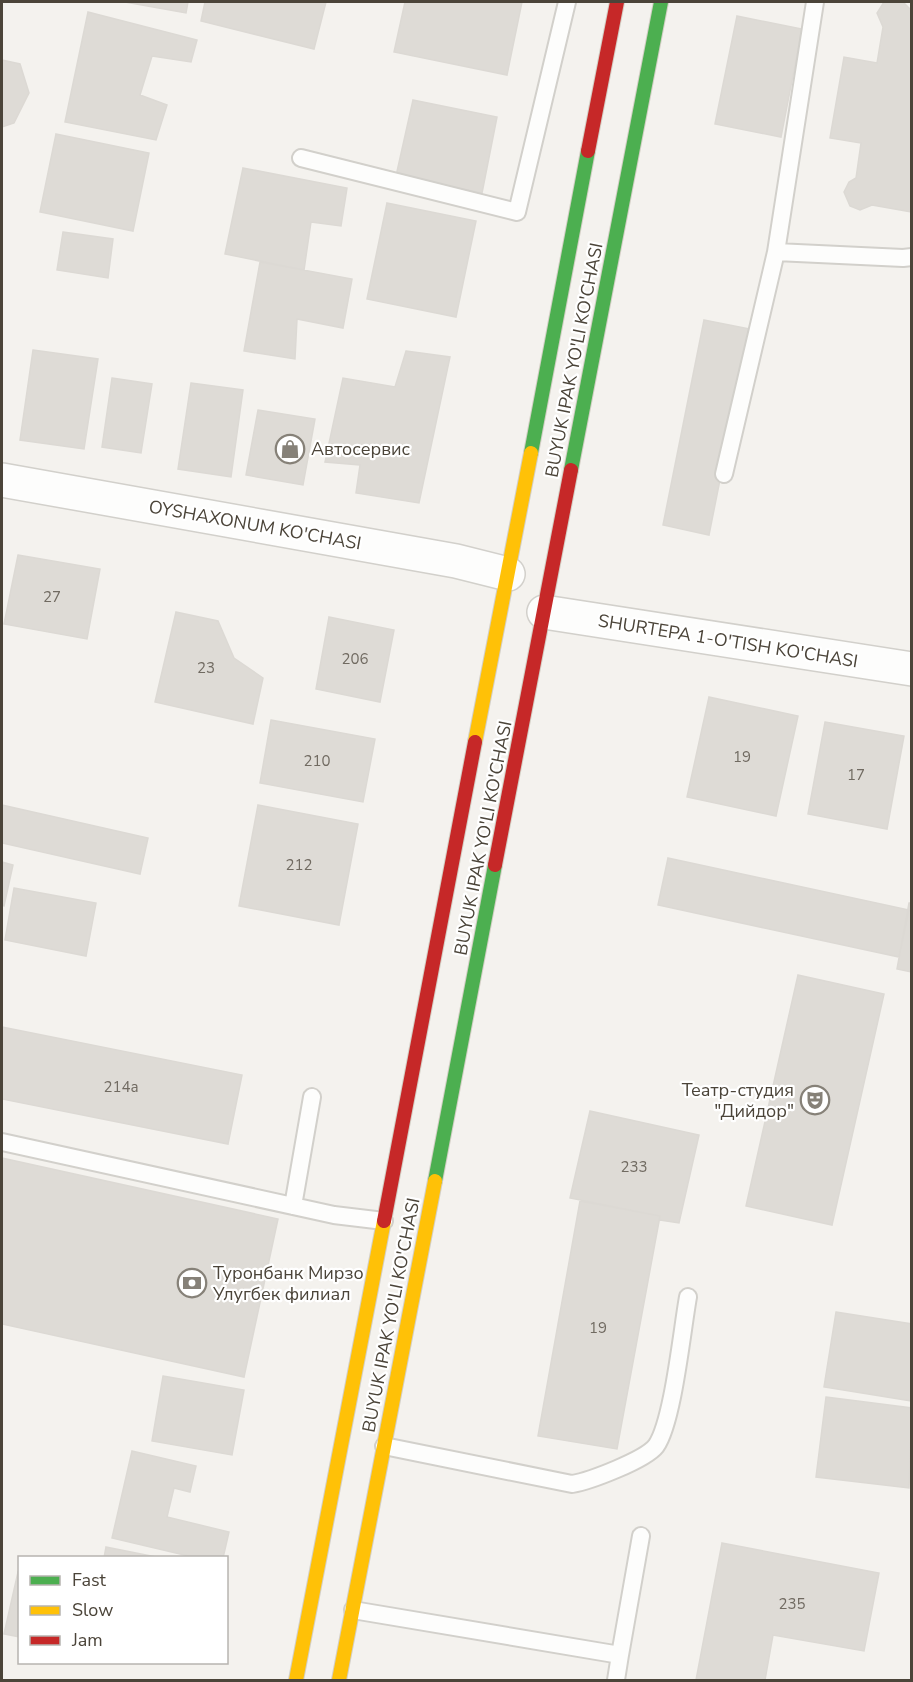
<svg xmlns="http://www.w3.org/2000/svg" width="913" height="1682" font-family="'Nunito Sans',sans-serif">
<rect width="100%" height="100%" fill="#f4f2ee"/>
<path fill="#dedbd6" stroke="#dcd9d4" stroke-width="1.5" d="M125,2H188L186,13Z
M205,2H326L314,49L201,21Z
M405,2H522L507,75L394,52Z
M884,2H903L912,11V212L872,205L860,210L850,206L844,192L849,182L856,178L861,143L830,138L844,57L877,63L883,27L877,13Z
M88,12L197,40L191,62L152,56L140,95L167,105L156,140L65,122Z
M737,16L802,29L781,137L715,124Z
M2,60L20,64L29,93L14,123L2,127Z
M413,100L497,117L482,193L396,176Z
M56,134L149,153L133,231L40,212Z
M243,168L347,188L341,226L311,222L304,270L225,254Z
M387,203L476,221L456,317L367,299Z
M63,232L113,239L108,278L57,270Z
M260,262L352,279L343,328L297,319L295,359L244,351Z
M704,320L750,329L709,535L663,525Z
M33,350L98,359L84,449L20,440Z
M406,351L450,357L419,503L356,493L360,465L325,462L343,378L395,387Z
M112,378L152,384L141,453L102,447Z
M191,383L243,390L231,477L178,469Z
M258,410L315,419L303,485L246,475Z
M18,555L100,569L87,639L4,624Z
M176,612L218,621L234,658L263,678L253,724L155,702Z
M329,617L394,630L380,702L316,689Z
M709,697L798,716L776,816L687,797Z
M271,720L375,739L363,802L260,783Z
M825,722L904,736L887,829L808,814Z
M2,805L148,838L140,874L2,843Z
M258,805L358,824L339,925L239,906Z
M668,858L909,910L899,957L658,905Z
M2,862L13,865L4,906L2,905Z
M14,888L96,903L86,956L5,940Z
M909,903H912V972L897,969Z
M798,975L884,994L832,1225L746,1206Z
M2,1027L242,1075L228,1144L2,1099Z
M590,1111L699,1135L679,1223L659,1220L660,1216L570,1198Z
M2,1158L278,1219L244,1377L2,1324Z
M580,1201L660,1216L617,1449L538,1436Z
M836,1312L912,1324V1401L824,1387Z
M163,1376L244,1390L232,1455L152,1441Z
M826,1397L912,1408L909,1488L816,1477Z
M132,1451L196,1466L190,1492L174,1488L167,1517L229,1532L223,1558H197L112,1538Z
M722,1543L879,1573L864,1651L773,1635L765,1680H696Z
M106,1547L161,1558H104Z
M18,1572L20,1573V1637L4,1634Z"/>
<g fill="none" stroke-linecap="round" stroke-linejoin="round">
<g stroke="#d2d0cb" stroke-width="20">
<path id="lane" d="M301,158L517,212L567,2
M776,252L903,258L912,257
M724,474L776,252L815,2
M2,1142L334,1215L384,1221
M293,1206L312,1097
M384,1446L572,1484C590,1481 645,1460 656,1446C673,1422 682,1330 688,1297
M353,1610L620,1655L616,1680
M620,1655L641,1536"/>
</g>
<g stroke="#d2d0cb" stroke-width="36">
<path id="street" d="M2,480L456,561L508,574
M544,612L912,669"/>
</g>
<g stroke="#d3cfc5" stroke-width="16">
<path id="fast" d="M531,453L588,151
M571,470L661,2
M435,1181L495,865"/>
</g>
<g stroke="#d3cfc5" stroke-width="16">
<path id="slow" d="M475,742L531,453
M296,1680L384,1221
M339,1680L435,1181"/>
</g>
<g stroke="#d3cfc5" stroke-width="16">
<path id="jam" d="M588,151L617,2
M495,865L571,470
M384,1221L475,742"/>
</g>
<use href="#lane" stroke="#fdfdfc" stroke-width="16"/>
<use href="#street" stroke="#fdfdfc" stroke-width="33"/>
<use href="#fast" stroke="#4caf50" stroke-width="14"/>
<use href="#slow" stroke="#ffc107" stroke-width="14"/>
<use href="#jam" stroke="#c62828" stroke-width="14"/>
</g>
<defs>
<g id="shop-ring" transform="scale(1.5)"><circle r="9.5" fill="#fff" stroke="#868178" stroke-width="1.5"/><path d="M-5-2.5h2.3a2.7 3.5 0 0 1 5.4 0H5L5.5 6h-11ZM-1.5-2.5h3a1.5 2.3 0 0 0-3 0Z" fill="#868178"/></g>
<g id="theatre-ring" transform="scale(1.5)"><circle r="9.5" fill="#fff" stroke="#868178" stroke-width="1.5"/><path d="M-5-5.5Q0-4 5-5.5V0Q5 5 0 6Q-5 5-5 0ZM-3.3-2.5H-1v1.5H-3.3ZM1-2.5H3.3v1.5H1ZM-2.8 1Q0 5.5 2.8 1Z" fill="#868178"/></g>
<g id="bank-ring" transform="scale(1.5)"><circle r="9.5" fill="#fff" stroke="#868178" stroke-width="1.5"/><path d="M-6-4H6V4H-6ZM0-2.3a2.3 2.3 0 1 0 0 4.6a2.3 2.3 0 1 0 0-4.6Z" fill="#868178"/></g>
</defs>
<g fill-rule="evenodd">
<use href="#shop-ring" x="290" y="449"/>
<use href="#theatre-ring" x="815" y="1100"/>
<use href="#bank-ring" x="192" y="1283"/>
</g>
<g text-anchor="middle" stroke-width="4.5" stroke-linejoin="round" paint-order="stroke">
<g font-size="15" fill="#706a61">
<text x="52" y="602">27</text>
<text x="355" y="664">206</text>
<text x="206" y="673">23</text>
<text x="742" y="762">19</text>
<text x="317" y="766">210</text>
<text x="856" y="780">17</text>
<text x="299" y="870">212</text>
<text x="121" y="1092">214а</text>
<text x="634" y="1172">233</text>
<text x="598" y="1333">19</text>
<text x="792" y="1609">235</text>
</g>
<g font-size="18" fill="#4b4439" stroke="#fff">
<text transform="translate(574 360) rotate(-79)" y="6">BUYUK IPAK YO'LI KO'CHASI</text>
<text transform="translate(255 525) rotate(10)" y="6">OYSHAXONUM KO'CHASI</text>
<text transform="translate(728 641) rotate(9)" y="6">SHURTEPA 1-O'TISH KO'CHASI</text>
<text transform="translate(483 838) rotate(-79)" y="6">BUYUK IPAK YO'LI KO'CHASI</text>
<text transform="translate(391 1315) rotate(-79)" y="6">BUYUK IPAK YO'LI KO'CHASI</text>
</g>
<g font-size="18" fill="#4b4439" stroke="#fff" text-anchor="start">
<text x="311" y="455">Автосервис</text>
<text x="794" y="1096" text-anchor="end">Театр-студия<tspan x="794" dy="21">"Дийдор"</tspan></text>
<text x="213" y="1279">Туронбанк Мирзо<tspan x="213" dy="21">Улугбек филиал</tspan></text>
</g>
</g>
<rect width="913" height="1682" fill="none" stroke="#4b4439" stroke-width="6"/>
<rect x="18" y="1556" width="210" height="108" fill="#ffffff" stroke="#b7b4b0" stroke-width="1.5"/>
<rect x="30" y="1576" width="30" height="9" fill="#4caf50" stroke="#b7b4b0" stroke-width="1.5"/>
<text x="72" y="1586" font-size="18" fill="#4b4439">Fast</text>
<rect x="30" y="1606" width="30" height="9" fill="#ffc107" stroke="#b7b4b0" stroke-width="1.5"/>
<text x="72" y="1616" font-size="18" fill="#4b4439">Slow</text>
<rect x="30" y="1636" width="30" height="9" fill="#c62828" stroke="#b7b4b0" stroke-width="1.5"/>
<text x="72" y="1646" font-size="18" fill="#4b4439">Jam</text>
</svg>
